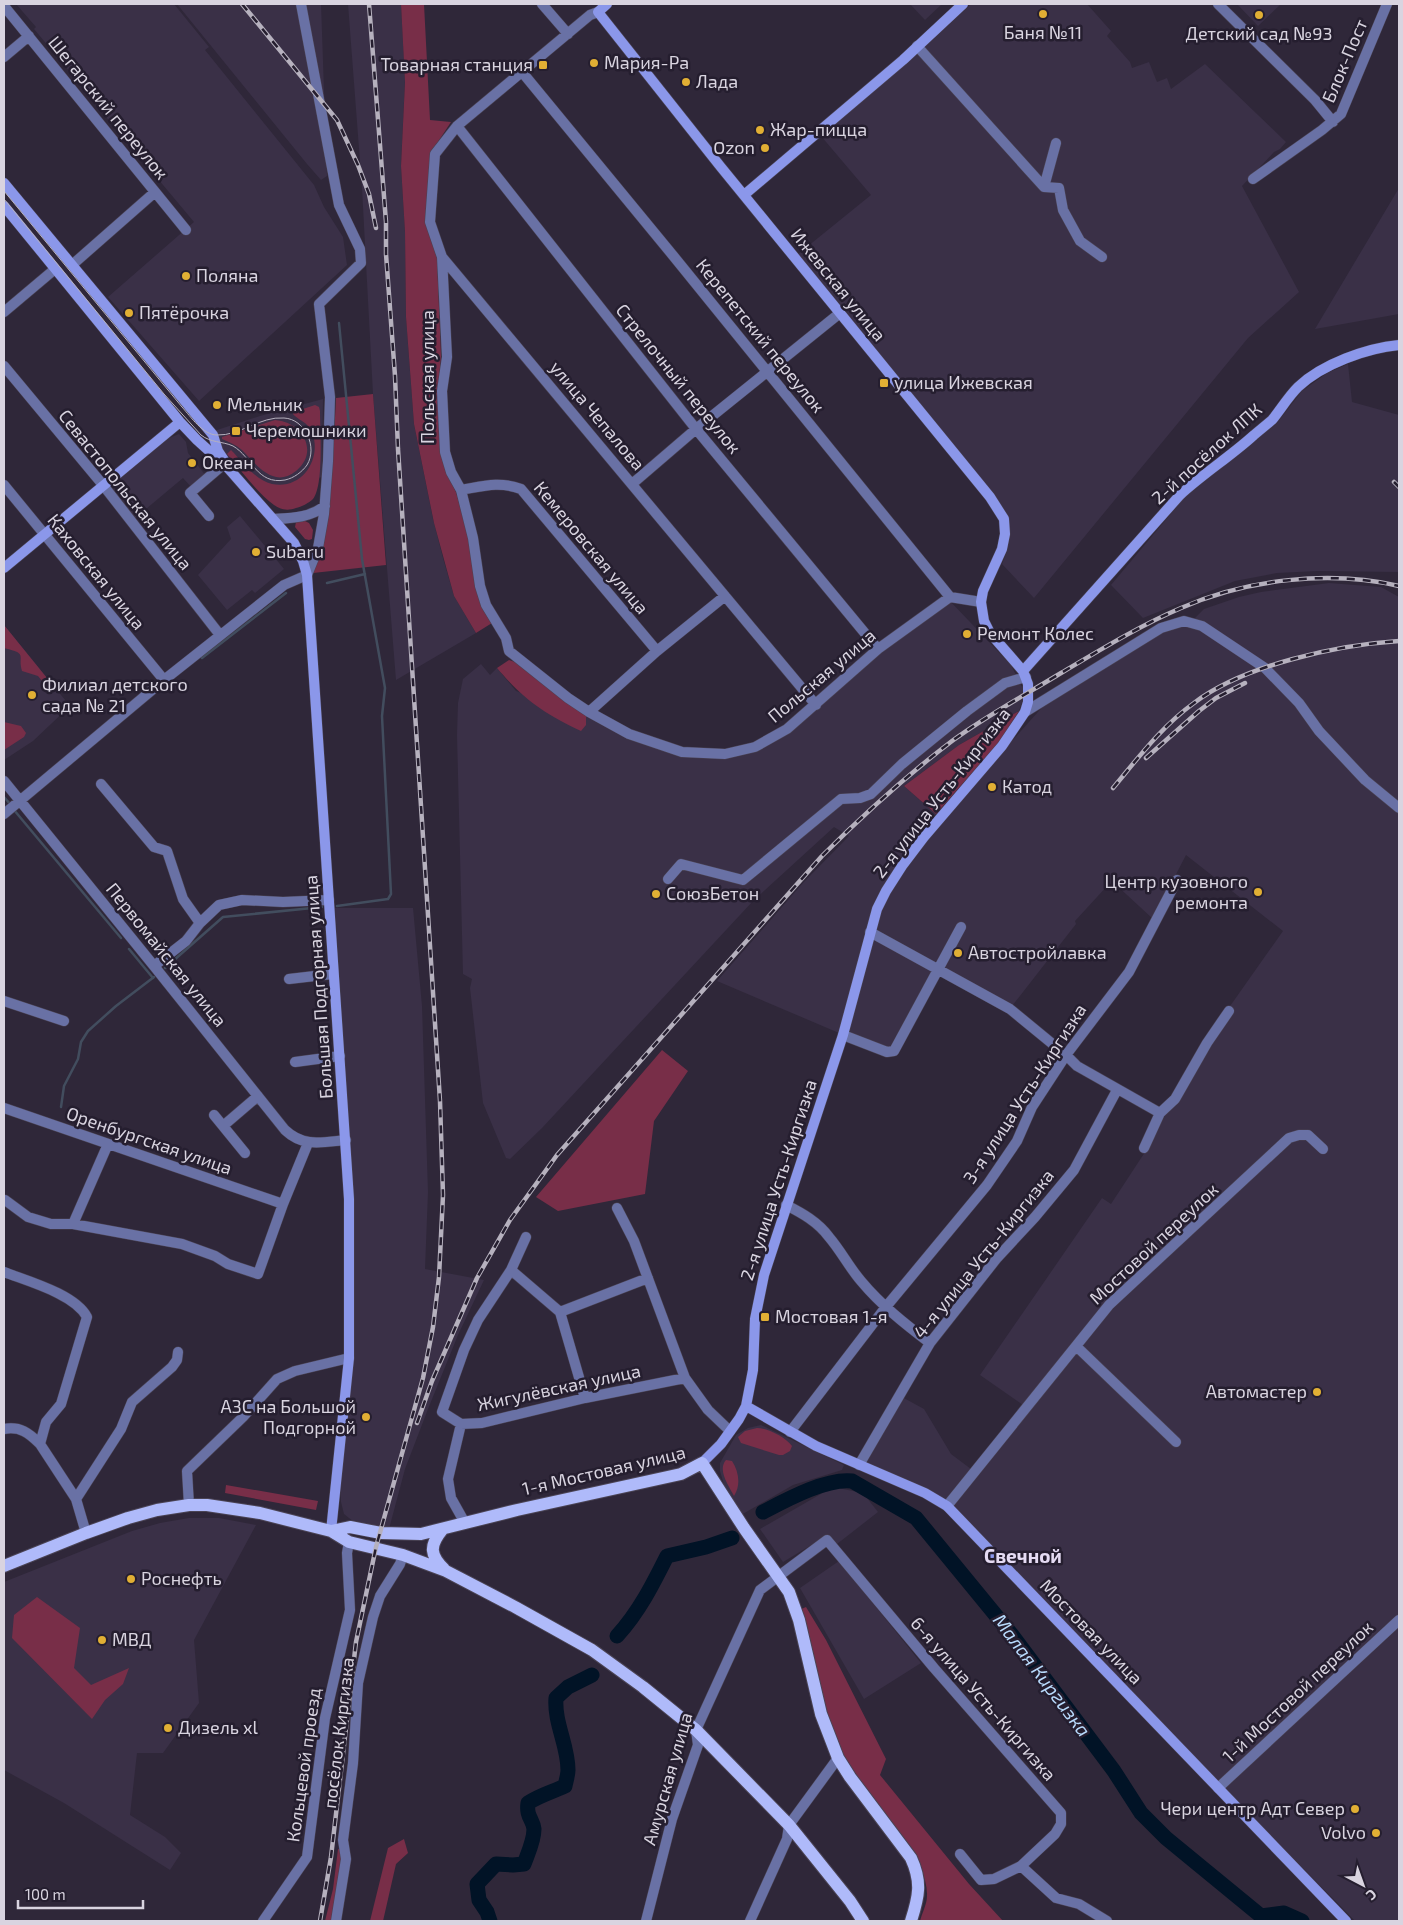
<svg xmlns="http://www.w3.org/2000/svg" width="1403" height="1925" font-family="'Exo 2',sans-serif">
<rect width="100%" height="100%" fill="#2f2739"/>
<path fill="#3a3047" d="M16,4H174L209,47L205,50L314,185L324,207L343,237L347,265L199,401L108,297L194,222L102,112L105,108L80,78H75L34,29L36,27Z
M177,4H321L327,176L321,180L307,164Z
M348,4H401L405,80L401,166L405,232L406,317L414,424L433,519L443,558L454,596L476,633L396,680L373,394L362,188Z
M910,4H942L925,20Z
M971,4H1087L1111,31L1107,36L1130,62L1132,68L1149,62L1157,82L1167,78L1171,89L1205,64L1286,142L1280,149L1274,152L1242,186L1299,292L1248,338L1034,598L1002,564L1007,551L1009,534L1008,518L797,255L871,195L821,136L907,63Z
M1237,4H1281L1258,26Z
M1399,188V314L1315,329Z
M1348,364L1352,402L1399,415V572L1318,571L1277,573L1235,581L1143,618L1111,585L1184,498L1276,424L1302,391L1327,373Z
M323,399L322,477L262,493L224,454L214,431L260,416Z
M179,434L186,442L188,453L206,476L192,488L183,478L134,519L110,487L169,438Z
M240,516L284,569L255,593L252,590L227,610L198,575L231,539L227,527Z
M1329,583L1381,587L1399,597V1921H1355L1221,1785L953,1506L1105,1303L1023,1405L980,1375L1102,1198L1111,1204L1147,1149L1163,1114L1228,1009L1283,931L1186,855L1153,919L1113,882L1108,885L1075,921L1076,924L1012,1006L875,930L881,908L893,887L934,828L1046,703L1165,630L1187,626L1204,609L1239,597L1261,592Z
M949,600L1011,665L1022,687V702L1019,711L959,745L904,786L936,814L886,883L874,904L839,1033L717,981L803,883L849,836L834,827L753,901L542,1128L510,1159L506,1158L483,1103L470,988L472,979L463,974L457,735L458,703L463,679L481,664L490,675L497,668L516,691L586,716L681,756L758,751L881,652Z
M4,625L70,706L33,741L4,760Z
M335,908H413L422,1006L428,1192L425,1269L484,1280L458,1335L428,1409L405,1469L389,1529L354,1522L344,1514L341,1502L340,1478L353,1362L354,1274L350,1141Z
M873,939L933,970L892,1049L848,1035Z
M902,1397L924,1409L951,1454L971,1469L946,1501L865,1463Z
M761,1425L844,1465L842,1470L793,1485L741,1515L724,1485L720,1471V1463L736,1435L748,1428Z
M833,1487L863,1493L878,1512L837,1544L828,1535L783,1562L760,1529Z
M189,1518H219L256,1525L194,1640L199,1703L163,1753H137L130,1815L165,1837L181,1853L170,1870L64,1803L4,1770V1582L132,1531L160,1523Z
M839,1561L921,1663L864,1699L800,1588Z"/>
<path fill="#782e48" d="M401,4H424L430,120L451,122L432,151L425,222L437,258L441,356L438,392L440,451L447,474L456,492L492,623L476,633L454,596L434,523L414,424L406,317L405,232L401,166L405,82Z
M373,394L386,565L313,573C332,522 333,453 336,398Z
M315,405L319,407L320,411C320,429 324,486 313,499C309,503 301,507 296,508C288,511 281,510 274,505C257,493 241,470 227,454L231,450C242,461 256,481 272,484C301,490 321,461 313,435C307,420 300,422 293,414L294,412Z
M275,420C302,422 320,451 296,471C273,489 257,465 242,450C236,445 229,442 222,439V437Z
M303,520L309,523L313,530L312,539L309,540L305,539L295,527L296,522Z
M4,625L51,683L47,687L38,676L22,671C17,655 29,654 4,648Z
M509,660L518,663L586,716V725L581,731C544,713 524,700 497,668Z
M1019,711L1000,741L936,814L904,786L959,745Z
M4,722L21,726L26,733L24,737L4,750Z
M662,1050L688,1071L654,1121L645,1194L558,1211L536,1197Z
M757,1428C768,1428 785,1437 792,1446L790,1451L783,1455H779L741,1443L738,1437L745,1431Z
M726,1460L732,1461C739,1472 741,1485 734,1496C729,1486 717,1470 726,1460Z
M226,1485L318,1501L316,1510L225,1493Z
M37,1597L80,1628L74,1668L91,1685L129,1668L123,1684L105,1700L92,1719L12,1638L14,1615Z
M806,1607L826,1640L886,1759L880,1775L969,1884L1003,1921H920C922,1913 927,1904 927,1896C929,1852 862,1796 842,1755C820,1709 811,1659 799,1610Z
M404,1839L408,1853L396,1864L383,1921H370L388,1848Z
M338,1849L342,1850L344,1859L334,1921H325L333,1889Z"/>
<g fill="none" stroke-linecap="round" stroke-linejoin="round">
<path stroke="#424d5e" stroke-width="2.5" d="M327,583L365,574
M202,658L286,593
M4,797L11,805
M14,810L121,938
M337,906L388,899L391,894L382,716L385,688L362,559L339,323
M129,949L153,978
M165,968L223,917L322,907
M61,1107L64,1086L78,1059L81,1042L88,1031L116,1006L154,977"/>
<path stroke="#011326" stroke-width="15" d="M763,1512C786,1500 826,1478 852,1481L916,1518L1012,1635L1114,1771L1141,1813L1166,1838L1261,1916L1284,1913L1302,1921
M617,1636C639,1612 653,1584 667,1556L706,1547L732,1538
M490,1921L487,1912L479,1900L477,1884L496,1864L513,1865L524,1864C528,1853 534,1841 534,1829C533,1819 526,1817 528,1803C540,1795 552,1792 565,1786C566,1781 568,1775 568,1770C568,1745 554,1723 556,1698L568,1687L592,1675"/>
<g stroke="#4a4354" stroke-width="11">
<path id="street" d="M542,4L568,34
M1218,4L1315,100L1333,122
M4,6L186,230
M598,12L590,15L457,126L435,154L430,222L442,257L816,705
M917,46L1044,187L1056,143
M4,57L29,36
M522,72L675,258L950,597L981,602
M457,126L696,429L878,649
M1253,179L1322,130L1341,114L1387,4
M1044,187L1059,188L1063,210L1080,241L1102,257
M442,257L447,357L442,391L445,452L451,472L461,490L473,538L480,586L486,605L506,638L509,651L568,698L589,712L629,734L682,752L725,754L755,747L787,729L878,649L950,597
M72,265L155,192
M4,312L55,269
M4,366L103,485L220,635
M632,484L696,429L840,313
M4,485L164,680
M461,490C484,486 499,481 521,489L657,651
M209,516L190,493L224,464
M273,519C292,518 309,518 325,506
M589,712L657,651L725,596
M1025,712L1161,628L1184,621L1202,626L1265,668L1299,703L1319,731L1365,780L1399,808
M4,781L154,966L285,1130C304,1148 323,1142 346,1140
M101,784L154,847L167,851L183,899L200,923
M4,814L164,680L284,585L307,575L318,548L324,514L328,461L330,397L319,304L361,263L360,249L339,205L301,4
M668,879L681,864L743,880L841,799L860,798L871,794L902,764L967,711L1005,683L1026,677
M870,932L1010,1009L1066,1055L1077,1066L1160,1113
M154,966L186,941L200,923L219,905L242,900L283,902L329,900
M289,979L332,974
M4,1001L64,1021
M843,1035L887,1052L894,1051L961,927
M295,1062L340,1056
M4,1108L283,1204
M214,1115L223,1126
M1144,1148L1160,1113L1175,1099L1207,1043L1229,1011
M245,1153L223,1126L258,1096
M5,1200L28,1217L51,1224H73L182,1244L215,1256L228,1264L258,1274L283,1204L308,1143
M786,1205C802,1213 818,1222 829,1237C841,1251 849,1267 861,1281C881,1305 905,1324 930,1343
M617,1208L634,1241L685,1378L708,1410L730,1431
M73,1224L108,1144
M526,1237L511,1270L478,1320L464,1350L442,1412L461,1424L482,1423L585,1398L685,1378
M511,1270L560,1312
M4,1272C27,1281 75,1294 87,1317L61,1404L46,1422L40,1444L76,1499L86,1533
M1076,1346L1176,1442
M585,1398L560,1312L648,1278
M461,1424L448,1479L451,1498L465,1523
M4,1429C20,1426 29,1433 40,1444
M790,1432L885,1308L987,1185L1017,1141L1032,1107L1066,1055L1129,972L1177,880
M859,1465L930,1343L997,1258L1035,1217L1074,1170L1117,1090
M76,1499L121,1429L132,1402L172,1367L177,1360L178,1352
M189,1505L187,1471L243,1417L277,1379L295,1371L349,1358
M947,1506L1109,1305L1289,1138L1299,1135H1308L1323,1149
M1218,1788L1399,1620
M1021,1866L1056,1898L1079,1904L1107,1921
M263,1921L307,1857L325,1718L350,1610L347,1553L349,1542
M336,1921L346,1859L343,1840L353,1763L358,1683L373,1617L380,1596L400,1564L403,1555
M646,1921L672,1819L698,1745L696,1730L760,1590L827,1540L934,1668L1061,1813V1824L1055,1834L1021,1866L994,1879L981,1880L960,1854
M750,1921L787,1839L789,1825L838,1758"/>
</g>
<g stroke="#4a4354" stroke-width="11">
<path id="secondary" d="M607,4L598,12L720,166L990,497L1004,519L1005,534L1002,549L983,591L981,602L984,621L990,633L1023,671L1028,684V702L1025,712L1002,746L924,837L902,866L886,891L877,909L843,1035L764,1275L755,1319L753,1370L746,1406L739,1419L721,1444L702,1463
M4,183L213,435L218,451L224,460
M744,195L903,60L963,4
M4,206L180,422L197,440L228,468L294,543L303,561L307,575L349,1199V1358L331,1531
M4,568L180,422
M1023,671L1180,495C1204,473 1231,456 1254,435C1260,430 1266,425 1272,420C1281,409 1288,397 1298,387C1322,364 1367,348 1399,345
M746,1406L816,1446L925,1493L947,1506L1346,1921"/>
</g>
<g stroke="#4a4354" stroke-width="14">
<path id="primary" d="M442,1530C429,1546 430,1555 444,1569
M331,1531L350,1527L381,1533L421,1534L517,1510L681,1474L702,1463L744,1528L789,1592L799,1620L821,1714L838,1758L850,1777L911,1858C922,1882 919,1896 911,1921
M4,1566L86,1533L128,1518L157,1510L189,1505H207L260,1513L331,1531L349,1542L403,1555L446,1571L515,1607L592,1650L643,1687L696,1730L789,1825L850,1901L863,1921"/>
</g>
<use href="#street" stroke="#6971a5" stroke-width="10"/>
<use href="#secondary" stroke="#8b97ea" stroke-width="10"/>
<use href="#primary" stroke="#afbafa" stroke-width="12"/>
<path stroke="#b6b1be" stroke-width="1" d="M4,191L182,407C191,417 203,435 217,435C240,436 260,416 284,418C305,419 318,447 307,465C302,472 294,478 285,480C257,485 252,457 233,446C222,441 211,443 201,435L164,394L4,199"/>
<g stroke="#b6b1be" stroke-width="4.5">
<path id="rail" d="M242,4L337,120L358,165L369,194L376,228
M1394,482L1399,487
M1146,758L1199,711L1216,698L1245,683
M1113,788C1138,758 1162,726 1194,703C1244,665 1337,645 1399,641
M417,1423L432,1381L477,1278L510,1220L557,1155L822,856C863,815 906,776 952,741C986,716 1025,695 1061,673C1100,650 1139,626 1181,608C1246,579 1330,570 1399,586
M320,1921L331,1857L356,1642L376,1547L423,1378L433,1327L439,1277L443,1195L440,1101L398,449L395,376L386,254V222L369,4"/>
</g>
<use href="#rail" stroke="#251e2f" stroke-width="2.5" stroke-dasharray="8" stroke-linecap="butt"/>
</g>
<g fill="#e1af34" stroke="#251e2f" stroke-width="2">
<circle cx="1043" cy="14" r="5"/>
<circle cx="1259" cy="15" r="5"/>
<circle cx="594" cy="63" r="5"/>
<rect x="538" y="60" width="10" height="10" rx="2.5"/>
<circle cx="686" cy="82" r="5"/>
<circle cx="760" cy="130" r="5"/>
<circle cx="765" cy="148" r="5"/>
<circle cx="186" cy="276" r="5"/>
<circle cx="129" cy="313" r="5"/>
<rect x="879" y="378" width="10" height="10" rx="2.5"/>
<circle cx="217" cy="405" r="5"/>
<rect x="231" y="426" width="10" height="10" rx="2.5"/>
<circle cx="192" cy="463" r="5"/>
<circle cx="256" cy="552" r="5"/>
<circle cx="967" cy="634" r="5"/>
<circle cx="32" cy="695" r="5"/>
<circle cx="992" cy="787" r="5"/>
<circle cx="1258" cy="892" r="5"/>
<circle cx="656" cy="894" r="5"/>
<circle cx="958" cy="953" r="5"/>
<rect x="760" y="1312" width="10" height="10" rx="2.5"/>
<circle cx="1317" cy="1392" r="5"/>
<circle cx="366" cy="1417" r="5"/>
<circle cx="131" cy="1579" r="5"/>
<circle cx="102" cy="1640" r="5"/>
<circle cx="168" cy="1728" r="5"/>
<circle cx="1355" cy="1809" r="5"/>
<circle cx="1376" cy="1833" r="5"/>
</g>
<g text-anchor="middle" stroke-width="5" stroke-linejoin="round" paint-order="stroke">
<g font-size="18" fill="#d9d4e0" stroke="#251e2f" text-anchor="start">
<text x="1043" y="39" text-anchor="middle">Баня №11</text>
<text x="1259" y="40" text-anchor="middle">Детский сад №93</text>
<text x="604" y="69">Мария-Ра</text>
<text x="533" y="71" text-anchor="end">Товарная cтанция</text>
<text x="696" y="88">Лада</text>
<text x="770" y="136">Жар-пицца</text>
<text x="755" y="154" text-anchor="end">Ozon</text>
<text x="196" y="282">Поляна</text>
<text x="139" y="319">Пятёрочка</text>
<text x="894" y="389">улица Ижевская</text>
<text x="227" y="411">Мельник</text>
<text x="246" y="437">Черемошники</text>
<text x="202" y="469">Океан</text>
<text x="266" y="558">Subaru</text>
<text x="977" y="640">Ремонт Колес</text>
<text x="42" y="691">Филиал детского<tspan x="42" dy="21">сада № 21</tspan></text>
<text x="1002" y="793">Катод</text>
<text x="1248" y="888" text-anchor="end">Центр кузовного<tspan x="1248" dy="21">ремонта</tspan></text>
<text x="666" y="900">СоюзБетон</text>
<text x="968" y="959">Автостройлавка</text>
<text x="775" y="1323">Мостовая 1-я</text>
<text x="1307" y="1398" text-anchor="end">Автомастер</text>
<text x="356" y="1413" text-anchor="end">АЗС на Большой<tspan x="356" dy="21">Подгорной</tspan></text>
<text x="141" y="1585">Роснефть</text>
<text x="112" y="1646">МВД</text>
<text x="178" y="1734">Дизель xl</text>
<text x="1345" y="1815" text-anchor="end">Чери центр Адт Север</text>
<text x="1366" y="1839" text-anchor="end">Volvo</text>
</g>
<g font-size="18" fill="#d9d4e0" stroke="#251e2f">
<text transform="translate(1345 61) rotate(-67)" y="6">Блок-Пост</text>
<text transform="translate(108 108) rotate(51)" y="6">Шегарский переулок</text>
<text transform="translate(838 285) rotate(51)" y="6">Ижевская улица</text>
<text transform="translate(760 336) rotate(51)" y="6">Керепетский переулок</text>
<text transform="translate(428 377) rotate(-90)" y="6">Польская улица</text>
<text transform="translate(678 379) rotate(51)" y="6">Стрелочный переулок</text>
<text transform="translate(597 416) rotate(50)" y="6">улица Чепалова</text>
<text transform="translate(1207 454) rotate(-42)" y="6">2-й посёлок ЛПК</text>
<text transform="translate(125 490) rotate(51)" y="6">Севастопольская улица</text>
<text transform="translate(591 548) rotate(50)" y="6">Кемеровская улица</text>
<text transform="translate(96 572) rotate(51)" y="6">Каховская улица</text>
<text transform="translate(822 676) rotate(-40)" y="6">Польская улица</text>
<text transform="translate(942 793) rotate(-52)" y="6">2-я улица Усть-Киргизка</text>
<text transform="translate(166 955) rotate(51)" y="6">Первомайская улица</text>
<text transform="translate(319 987) rotate(-94)" y="6">Большая Подгорная улица</text>
<text transform="translate(1025 1094) rotate(-57)" y="6">3-я улица Усть-Киргизка</text>
<text transform="translate(149 1141) rotate(19)" y="6">Оренбургская улица</text>
<text transform="translate(779 1180) rotate(-72)" y="6">2-я улица Усть-Киргизка</text>
<text transform="translate(1154 1244) rotate(-43)" y="6">Мостовой переулок</text>
<text transform="translate(984 1254) rotate(-51)" y="6">4-я улица Усть-Киргизка</text>
<text transform="translate(559 1388) rotate(-12)" y="6">Жигулёвская улица</text>
<text transform="translate(604 1471) rotate(-13)" y="6">1-я Мостовая улица</text>
<text transform="translate(1091 1632) rotate(46)" y="6">Мостовая улица</text>
<text transform="translate(1298 1692) rotate(-43)" y="6">1-й Мостовой переулок</text>
<text transform="translate(983 1699) rotate(49)" y="6">6-я улица Усть-Киргизка</text>
<text transform="translate(339 1733) rotate(-83)" y="6">посёлок Киргизка</text>
<text transform="translate(304 1765) rotate(-82)" y="6">Кольцевой проезд</text>
<text transform="translate(668 1779) rotate(-74)" y="6">Амурская улица</text>
</g>
<g font-size="19" font-weight="bold" fill="#e5dbf3" stroke="#251e2f">
<text x="1023" y="1563">Свечной</text>
</g>
<g font-size="19" font-style="italic" fill="#b8dafc" stroke="#251e2f">
<text transform="translate(1042 1675) rotate(53)" y="7">Малая Киргизка</text>
</g>
</g>
<rect width="1403" height="1925" fill="none" stroke="#d9d4e0" stroke-width="10"/>
<g transform="translate(1363 1885) rotate(139)" stroke="#251e2f" stroke-width="4" paint-order="stroke">
<path d="M0-4L9 19L0 12L-9 19Z" fill="#d9d4e0"/>
<text y="-8" font-size="14" font-weight="bold" text-anchor="middle" fill="#d9d4e0">С</text>
</g>
<path d="M18 1900v8h125v-8" fill="none" stroke="#d9d4e0" stroke-width="2.5"/>
<text x="25" y="1900" font-size="15" fill="#d9d4e0" stroke="#251e2f" stroke-width="4" paint-order="stroke">100 m</text>
</svg>
